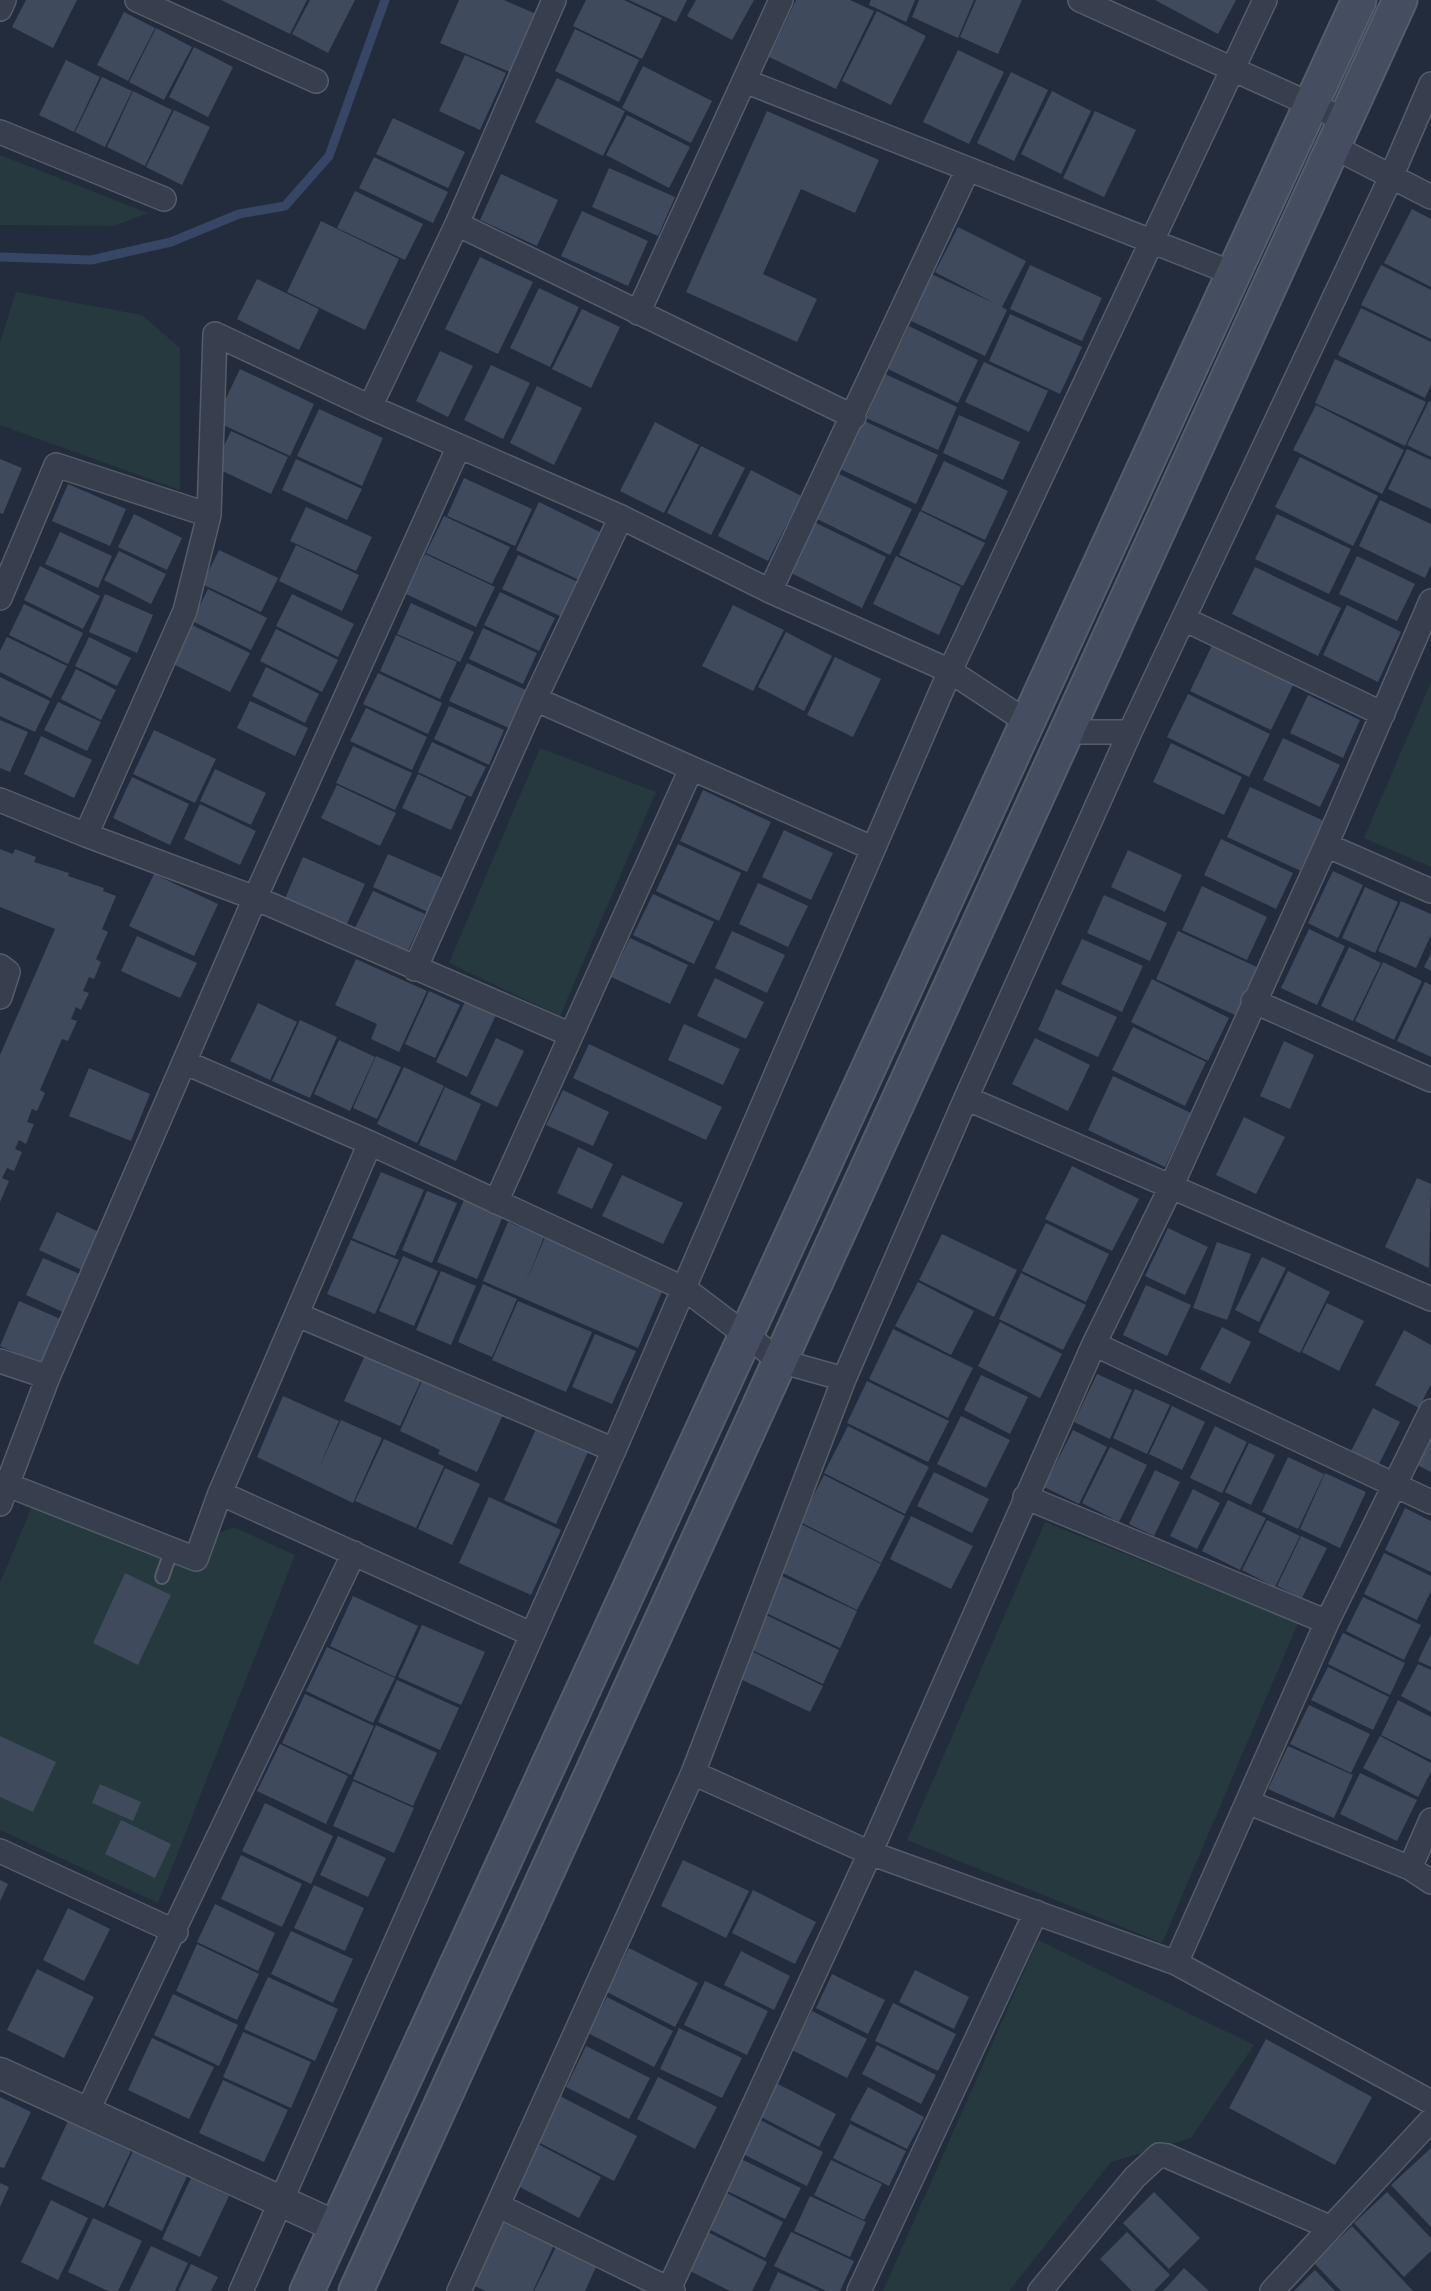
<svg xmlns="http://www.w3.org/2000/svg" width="1431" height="2291" font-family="'Space Grotesk',sans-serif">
<rect width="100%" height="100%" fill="#232c3d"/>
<path fill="#25393e" d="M0,155L148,213L114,226L0,225Z
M16,292L142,315L180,348V490L0,425V342Z
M1431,682V867L1364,838Z
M540,748L656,792L560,1016L449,963Z
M38,1492L183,1546L234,1527L295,1555L158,1903L0,1830V1583Z
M1045,1522L1298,1623L1162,1943L907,1840Z
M1038,1940L1254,2045L1191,2138L1111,2162L1009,2291H883Z"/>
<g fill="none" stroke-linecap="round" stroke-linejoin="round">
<path stroke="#374664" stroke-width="9" d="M0,257L91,260L171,242L239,214L285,206L329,156L385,0"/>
</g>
<path fill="#3f4a5c" d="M26,0H77L53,48L12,27Z
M221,0H307L290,34Z
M310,0H355L328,53L292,34Z
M459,0H504L536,14L510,72L440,43Z
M586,0H624L662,18L642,59L573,26Z
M629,0H687L676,22Z
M696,0H754L732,40L687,16Z
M796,0H850L874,11L836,89L769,57Z
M871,0H915L906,22L869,5Z
M919,0H974L958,38L912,17Z
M976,0H1022L998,54L960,37Z
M1155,0H1236L1218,34Z
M877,11L926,36L891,105L842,81Z
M124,12L155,28L128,81L97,65Z
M156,28L192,47L164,100L129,82Z
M575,29L639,60L619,102L555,71Z
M194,47L233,67L208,117L169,97Z
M958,50L1004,72L969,144L923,122Z
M465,55L506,73L480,130L439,111Z
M66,60L100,77L74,132L39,115Z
M643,66L712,101L691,143L622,108Z
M1011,72L1048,90L1014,161L977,143Z
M102,77L132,91L105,147L75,132Z
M557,78L625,111L603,156L535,122Z
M133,91L172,110L145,166L107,147Z
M1052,91L1091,111L1061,174L1021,154Z
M174,110L210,127L182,185L146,167Z
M767,111L879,160L855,213L801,189L763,274L817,299L797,342L686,292Z
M1095,111L1136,130L1104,197L1063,178Z
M627,115L690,147L669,188L606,155Z
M393,118L465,152L448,188L376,154Z
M374,157L448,192L433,223L359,188Z
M609,168L675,197L658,236L592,207Z
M501,174L558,200L537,246L480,220Z
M355,191L423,224L405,260L337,228Z
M1412,209L1431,219V287L1384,263Z
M582,211L648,241L628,286L561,256Z
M321,221L399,259L365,330L287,292Z
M958,227L1026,261L1002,307L1007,310L985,356L909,320L931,274L994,303L935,272Z
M480,257L533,282L498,354L445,329Z
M1030,265L1102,298L1082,341L1010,309Z
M1381,265L1431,290V339L1361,305Z
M257,279L319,309L299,350L237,319Z
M539,288L579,307L550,367L510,348Z
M1361,308L1431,342V385L1425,398L1338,355Z
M582,309L620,327L591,388L552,369Z
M1010,314L1082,347L1060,394L989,361Z
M909,326L978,360L958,403L888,369Z
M440,351L473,366L448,417L416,401Z
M1335,359L1426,402L1405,446L1315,403Z
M984,362L1048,391L1029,432L965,402Z
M491,365L530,383L503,439L464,420Z
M240,369L314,404L290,456L215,421Z
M885,374L957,407L938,450L866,418Z
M537,386L582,408L554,465L510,443Z
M1429,401L1431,402V457L1407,445Z
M1316,405L1404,450L1382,494L1293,450Z
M319,409L383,438L362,486L297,456Z
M959,415L1020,442L1003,480L943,453Z
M860,419L938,455L916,504L838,468Z
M655,422L699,445L664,513L620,491Z
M231,431L288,457L271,494L214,467Z
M701,446L745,468L711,535L667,513Z
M1407,449L1431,460V509L1388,489Z
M1300,457L1378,496L1353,546L1275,507Z
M0,459L22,468L3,514L0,513Z
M296,459L362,489L347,520L282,490Z
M944,461L1008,491L985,540L921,510Z
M751,470L801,496L768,561L718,536Z
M835,472L912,509L890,555L813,517Z
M464,478L532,509L515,546L447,516Z
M68,484L126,509L110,546L52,521Z
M1380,500L1431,524V565L1425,578L1359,546Z
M539,502L604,534L581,581L516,550Z
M306,507L372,537L356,571L290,541Z
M920,511L985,543L963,586L899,555Z
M134,514L182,538L167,570L118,547Z
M1277,514L1351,549L1329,594L1255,559Z
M444,516L510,547L492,584L426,553Z
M812,521L886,557L862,608L787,571Z
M60,532L112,556L98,588L45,564Z
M296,545L359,575L342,611L279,581Z
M219,550L278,578L261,612L202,584Z
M119,551L166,574L151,604L104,580Z
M425,554L495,587L476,627L406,594Z
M518,555L578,582L562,617L502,589Z
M896,556L961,587L939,635L873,604Z
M1357,556L1415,584L1397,621L1339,594Z
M40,566L100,596L83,629L24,600Z
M1255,567L1341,608L1318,656L1232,614Z
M208,589L267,618L251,650L192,621Z
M500,592L555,618L539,651L484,625Z
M105,594L153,615L137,653L89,632Z
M292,594L354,624L338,657L276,626Z
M411,603L474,632L460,662L397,634Z
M24,604L83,633L68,664L9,635Z
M733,605L784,630L753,691L702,666Z
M1347,605L1401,632L1378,682L1323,655Z
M192,625L250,653L230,692L173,664Z
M483,628L537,653L523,684L469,659Z
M276,629L338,660L322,692L260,661Z
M786,632L832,656L804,711L758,687Z
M396,635L457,662L440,699L380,671Z
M7,637L67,666L51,698L0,672V651Z
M89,637L131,658L117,686L75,666Z
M1216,637L1297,677L1271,730L1190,691Z
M835,657L881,679L853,737L807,715Z
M467,663L528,691L511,729L449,701Z
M266,667L319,694L305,723L252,696Z
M76,669L116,690L101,720L61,699Z
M378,673L442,703L428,734L363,704Z
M0,677L50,701L35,732L0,716Z
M1188,694L1270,734L1249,777L1167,737Z
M1308,695L1360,720L1343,758L1290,733Z
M250,701L308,728L295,756L237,728Z
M58,702L101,722L87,751L44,730Z
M449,706L504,730L489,765L434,739Z
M366,708L427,737L412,770L350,741Z
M0,720L28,732L10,772L0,768Z
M154,730L216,759L195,803L133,774Z
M41,736L92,760L74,798L24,774Z
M1283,738L1340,765L1320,807L1263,780Z
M432,742L486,767L471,797L418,772Z
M1171,743L1242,777L1224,815L1153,782Z
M353,746L412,773L395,810L336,783Z
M215,769L266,793L251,825L200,801Z
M418,774L466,797L451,830L402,808Z
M132,777L189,804L170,845L113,818Z
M337,785L396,813L380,846L321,818Z
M1250,787L1324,821L1301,871L1227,837Z
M703,790L771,822L747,872L680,841Z
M200,804L256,831L240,865L184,839Z
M784,830L833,853L811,900L762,877Z
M1221,839L1293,873L1276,909L1204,875Z
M678,844L741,873L719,921L656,891Z
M0,849L13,854L15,849L36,857L34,862L69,873L68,876L104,888L103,891L116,896L102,929L108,932L96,959L101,962L94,979L89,977L83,991L89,993L81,1010L76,1007L71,1019L77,1021L68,1041L62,1039L40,1090L45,1093L37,1111L32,1109L27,1122L34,1124L26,1144L19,1140L15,1149L22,1152L14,1171L7,1168L2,1178L9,1181L0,1202V1055L55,929L0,907Z
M1128,850L1182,875L1165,912L1111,887Z
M388,854L443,878L428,912L373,887Z
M303,857L365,884L345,928L284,901Z
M1333,871L1363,885L1338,938L1308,923Z
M154,874L218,904L194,956L129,926Z
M758,883L808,906L788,947L739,924Z
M1202,886L1267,917L1247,960L1182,930Z
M1365,887L1398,902L1375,953L1342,938Z
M373,891L425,914L406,955L354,930Z
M653,894L714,922L694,964L633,935Z
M1104,895L1167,923L1150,961L1087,933Z
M1401,901L1431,914V935L1416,968L1378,951Z
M1309,929L1345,946L1317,1005L1281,988Z
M732,931L785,955L767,993L715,968Z
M1178,931L1257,967L1235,1015L1156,979Z
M137,936L197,963L180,998L121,971Z
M630,938L688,965L670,1004L611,977Z
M1082,939L1143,966L1122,1012L1061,984Z
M1349,947L1381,963L1353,1021L1321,1006Z
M1431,953V971L1424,967Z
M356,959L427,991L399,1052L371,1039L377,1024L335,1005Z
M1383,962L1422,981L1394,1040L1355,1021Z
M715,978L764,1002L746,1039L697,1016Z
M1152,979L1229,1018L1208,1061L1131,1022Z
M1425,982L1431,985V1057L1397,1041Z
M1056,989L1117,1017L1098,1057L1038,1030Z
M429,991L460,1005L435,1058L405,1044Z
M466,1000L496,1015L467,1077L436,1062Z
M258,1003L297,1022L270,1080L230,1061Z
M300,1020L337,1037L310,1098L272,1081Z
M684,1024L740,1049L723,1085L668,1060Z
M1133,1027L1206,1062L1185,1106L1112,1070Z
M496,1038L524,1051L497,1107L470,1094Z
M1035,1038L1090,1065L1068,1111L1012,1084Z
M339,1040L375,1057L350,1111L314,1094Z
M1284,1041L1314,1055L1290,1109L1260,1096Z
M589,1044L722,1107L706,1140L573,1078Z
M376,1056L401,1067L377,1119L353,1108Z
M404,1067L444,1086L417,1143L377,1124Z
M89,1068L150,1094L131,1141L69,1116Z
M1113,1076L1191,1113L1165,1167L1088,1130Z
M445,1087L481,1104L456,1161L419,1145Z
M563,1090L609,1112L593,1146L546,1125Z
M1244,1117L1285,1137L1256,1194L1216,1175Z
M578,1147L613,1164L592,1209L557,1193Z
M1072,1166L1139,1199L1112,1251L1045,1219Z
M381,1172L424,1190L395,1256L352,1238Z
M622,1175L683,1203L663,1244L602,1216Z
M1417,1178L1431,1184L1429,1268L1385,1247Z
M427,1191L457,1203L432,1263L402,1250Z
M464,1200L503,1216L477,1279L437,1262Z
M57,1212L101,1233L84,1271L39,1250Z
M508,1222L544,1237L525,1285L546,1235L664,1287L638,1348L483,1281Z
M1046,1223L1109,1254L1086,1302L1022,1271Z
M1168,1228L1208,1247L1185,1295L1145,1276Z
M942,1234L1017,1270L994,1317L919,1280Z
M351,1240L399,1260L375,1314L327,1294Z
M1217,1242L1251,1254L1227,1320L1193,1308Z
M403,1256L438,1271L414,1326L379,1311Z
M1262,1257L1286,1268L1259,1322L1235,1310Z
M43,1258L84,1276L67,1314L26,1295Z
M441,1271L476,1286L451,1345L416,1330Z
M1288,1271L1330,1292L1300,1353L1258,1332Z
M1021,1273L1086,1305L1063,1350L999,1319Z
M918,1282L974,1311L951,1355L895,1326Z
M483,1284L517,1299L492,1357L458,1342Z
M1146,1285L1191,1305L1167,1356L1123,1335Z
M19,1301L63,1320L43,1365L0,1346Z
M518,1301L592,1332L566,1392L492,1360Z
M1327,1303L1364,1321L1339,1371L1302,1352Z
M1000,1322L1062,1354L1040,1398L978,1366Z
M1222,1327L1251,1342L1230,1384L1200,1369Z
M893,1329L973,1368L948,1418L869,1379Z
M1404,1330L1431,1345V1384L1419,1408L1375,1385Z
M595,1334L636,1351L612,1404L572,1387Z
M367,1351L423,1376L400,1426L344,1401Z
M425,1374L505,1410L477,1472L438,1454L440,1450L400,1431Z
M1097,1374L1132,1390L1110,1439L1074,1422Z
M981,1375L1028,1397L1010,1434L964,1410Z
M867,1381L949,1421L928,1462L847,1423Z
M1135,1389L1170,1405L1147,1454L1113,1438Z
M283,1396L339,1421L318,1470L341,1420L382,1438L353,1503L257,1457Z
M1172,1406L1205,1422L1182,1470L1149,1454Z
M1373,1408L1400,1422L1379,1464L1351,1451Z
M961,1416L1010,1440L986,1488L937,1464Z
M848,1426L929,1467L905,1514L824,1473Z
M1215,1426L1247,1442L1222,1493L1190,1478Z
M536,1429L588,1452L556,1524L504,1500Z
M1431,1429V1472L1415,1464Z
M1073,1430L1107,1447L1079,1504L1044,1487Z
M384,1439L444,1466L416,1528L355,1501Z
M1249,1443L1275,1455L1251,1505L1225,1492Z
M1110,1447L1147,1465L1119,1522L1082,1503Z
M1288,1457L1324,1474L1298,1529L1262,1512Z
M445,1468L480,1484L452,1545L418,1529Z
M1155,1470L1180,1482L1154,1536L1129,1524Z
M934,1472L989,1499L972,1533L917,1506Z
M1325,1473L1366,1492L1340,1548L1300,1529Z
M824,1475L905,1516L881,1563L800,1522Z
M1193,1489L1220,1503L1197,1549L1170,1536Z
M489,1497L561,1530L531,1595L459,1563Z
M1228,1500L1266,1518L1240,1570L1202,1551Z
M1405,1508L1431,1521V1572L1385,1550Z
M911,1516L973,1546L951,1589L890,1559Z
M1267,1520L1300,1536L1275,1587L1242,1570Z
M801,1524L881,1564L857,1610L777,1570Z
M1301,1536L1327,1548L1302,1598L1277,1586Z
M1384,1553L1431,1576V1591L1417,1620L1364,1594Z
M125,1573L171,1595L138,1665L93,1643Z
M782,1576L857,1611L840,1648L764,1612Z
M353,1596L418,1626L395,1677L330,1646Z
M1363,1597L1421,1625L1404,1660L1346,1631Z
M764,1614L839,1650L823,1684L748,1648Z
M422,1625L485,1652L461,1705L398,1677Z
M1343,1633L1405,1663L1390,1695L1328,1664Z
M1431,1634V1667L1418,1661Z
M327,1647L395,1678L373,1723L306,1691Z
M747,1649L823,1686L810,1712L734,1676Z
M1418,1664L1431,1670V1712L1401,1696Z
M1328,1667L1389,1697L1373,1730L1311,1700Z
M397,1680L459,1708L440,1750L378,1722Z
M305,1694L374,1726L351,1775L282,1743Z
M1398,1700L1431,1717V1760L1381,1735Z
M1309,1705L1370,1734L1351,1773L1290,1744Z
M376,1725L437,1753L413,1806L353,1779Z
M0,1736L56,1762L33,1812L0,1797Z
M1380,1736L1431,1763V1772L1418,1797L1363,1768Z
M280,1744L348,1776L326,1824L257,1791Z
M1288,1746L1353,1775L1334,1818L1268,1789Z
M1360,1773L1417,1800L1397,1841L1340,1814Z
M353,1781L414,1808L394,1853L333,1826Z
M100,1784L141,1802L133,1821L92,1803Z
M265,1803L333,1836L311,1884L242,1851Z
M121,1820L171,1844L155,1878L105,1854Z
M338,1836L386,1858L368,1897L320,1875Z
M241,1855L302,1884L282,1927L221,1899Z
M683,1860L749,1891L726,1938L661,1906Z
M0,1880L8,1884L0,1901Z
M314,1885L364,1908L345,1951L294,1928Z
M753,1890L816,1922L795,1964L732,1933Z
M215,1904L275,1933L258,1971L197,1942Z
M68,1908L110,1929L84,1981L43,1960Z
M291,1931L353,1959L333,2003L271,1974Z
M197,1944L259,1974L237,2020L176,1991Z
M629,1948L698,1983L675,2027L607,1992Z
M741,1951L790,1976L774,2010L724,1985Z
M37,1969L94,1997L64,2058L7,2030Z
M915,1970L969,1997L954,2029L899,2002Z
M832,1974L885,2000L868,2034L816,2008Z
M268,1977L338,2009L315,2061L244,2029Z
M705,1981L768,2011L747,2055L684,2025Z
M173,1994L238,2025L219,2066L154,2035Z
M607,1997L673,2031L654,2067L588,2033Z
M893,2003L956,2034L938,2071L875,2041Z
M812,2011L867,2039L847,2078L792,2050Z
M679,2028L742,2058L722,2098L660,2069Z
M243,2032L311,2062L291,2108L223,2077Z
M152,2038L214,2067L189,2119L128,2090Z
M1266,2039L1372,2097L1335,2165L1229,2108Z
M877,2045L936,2075L921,2104L862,2074Z
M586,2046L650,2078L629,2119L566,2087Z
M658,2077L717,2107L695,2149L637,2119Z
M223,2080L288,2110L264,2162L199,2133Z
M774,2082L836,2114L819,2147L757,2115Z
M868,2087L924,2117L907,2149L850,2120Z
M560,2096L637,2136L614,2181L536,2141Z
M0,2097L31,2112L4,2168L0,2167Z
M758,2119L823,2152L807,2186L741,2153Z
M68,2121L131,2151L104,2208L41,2179Z
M850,2124L906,2151L889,2186L833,2158Z
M536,2143L601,2177L579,2218L514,2184Z
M1431,2148V2227L1391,2185Z
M133,2151L187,2176L162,2231L108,2205Z
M739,2158L801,2188L785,2219L723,2189Z
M831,2160L882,2184L864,2220L814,2195Z
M191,2178L229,2196L200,2257L162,2239Z
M0,2183L9,2187L0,2207Z
M719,2189L783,2222L765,2258L701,2225Z
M1154,2192L1200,2238L1169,2269L1123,2223Z
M1387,2192L1431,2238V2251L1404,2277L1354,2223Z
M810,2196L866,2222L850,2257L794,2231Z
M51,2200L88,2218L58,2280L21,2262Z
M93,2218L142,2241L118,2291H108L68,2272Z
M501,2221L554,2245L533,2291H486L472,2285Z
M1352,2226L1413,2291H1341L1314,2263Z
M704,2230L767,2262L752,2291H730L684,2268Z
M791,2232L854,2261L840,2291H826L774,2266Z
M1127,2232L1170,2275L1154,2291H1132L1100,2259Z
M558,2243L598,2263L585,2291H534Z
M151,2246L188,2263L175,2291H129Z
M191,2264L218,2277L211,2291H178Z
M1184,2268L1209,2291H1163Z
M1315,2270L1335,2291H1294Z
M778,2272L820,2291H769Z"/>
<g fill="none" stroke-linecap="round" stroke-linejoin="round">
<g stroke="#555c6b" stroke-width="16">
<path id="service" d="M162,1577L172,1549"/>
</g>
<g stroke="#555c6b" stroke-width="26">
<path id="minor" d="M137,0L316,81
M1080,0L1345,120
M0,9L4,0
M745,81L1232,273
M0,132L164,199
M1334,147L1431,197
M457,224L854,417
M638,313L781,0
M370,407L457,224L554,0
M770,591L968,169
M0,598L56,465L209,515
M1184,619L1383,714
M535,699L872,848
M1066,732H1130
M0,800L86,835L255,898L569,1034
M86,835L185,611L209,515L215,334L370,407L621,517L770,591L950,671L1027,722
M1326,845L1431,891
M0,966L8,972L0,997
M415,969L535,699L621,517
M1253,1001L1431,1080
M184,1062L370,1143L685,1289L780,1361L844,1379
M966,1098L1431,1299
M496,1202L691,769
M298,1315L614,1450
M1094,1344L1431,1502
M0,1361L48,1377
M8,1485L196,1559L220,1493L370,1143
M220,1493L531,1634
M1025,1497L1327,1622
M0,1504L48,1377L255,898L459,446
M693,1773L870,1853L1176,1963L1431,2102
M1250,1803L1410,1868L1431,1882
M0,1851L176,1932
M1410,1868L1431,1820
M1176,1963L1327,1622L1431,1411
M86,2114L354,1553
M499,2206L673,2291
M669,2289L870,1853L1094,1344L1170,1189L1326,845L1431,601
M241,2291L614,1450L950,671L1265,0
M459,2291L693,1773L844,1379L966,1098L1130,732L1391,177L1431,84
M859,2291L1036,1912
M1040,2291L1135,2177L1159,2155L1167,2156L1329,2227
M1272,2291L1431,2120"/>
</g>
<g stroke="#555c6b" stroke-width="33">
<path id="tertiary" d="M0,2073L335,2226"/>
</g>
<g stroke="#555c6b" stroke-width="37">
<path id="secondary" d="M307,2291L1359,0
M356,2291L1400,0"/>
</g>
<use href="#service" stroke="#373e4d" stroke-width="12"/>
<use href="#minor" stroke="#373e4d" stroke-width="23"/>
<use href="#tertiary" stroke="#373e4d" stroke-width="30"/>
<use href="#secondary" stroke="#454d60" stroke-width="33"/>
</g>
</svg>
